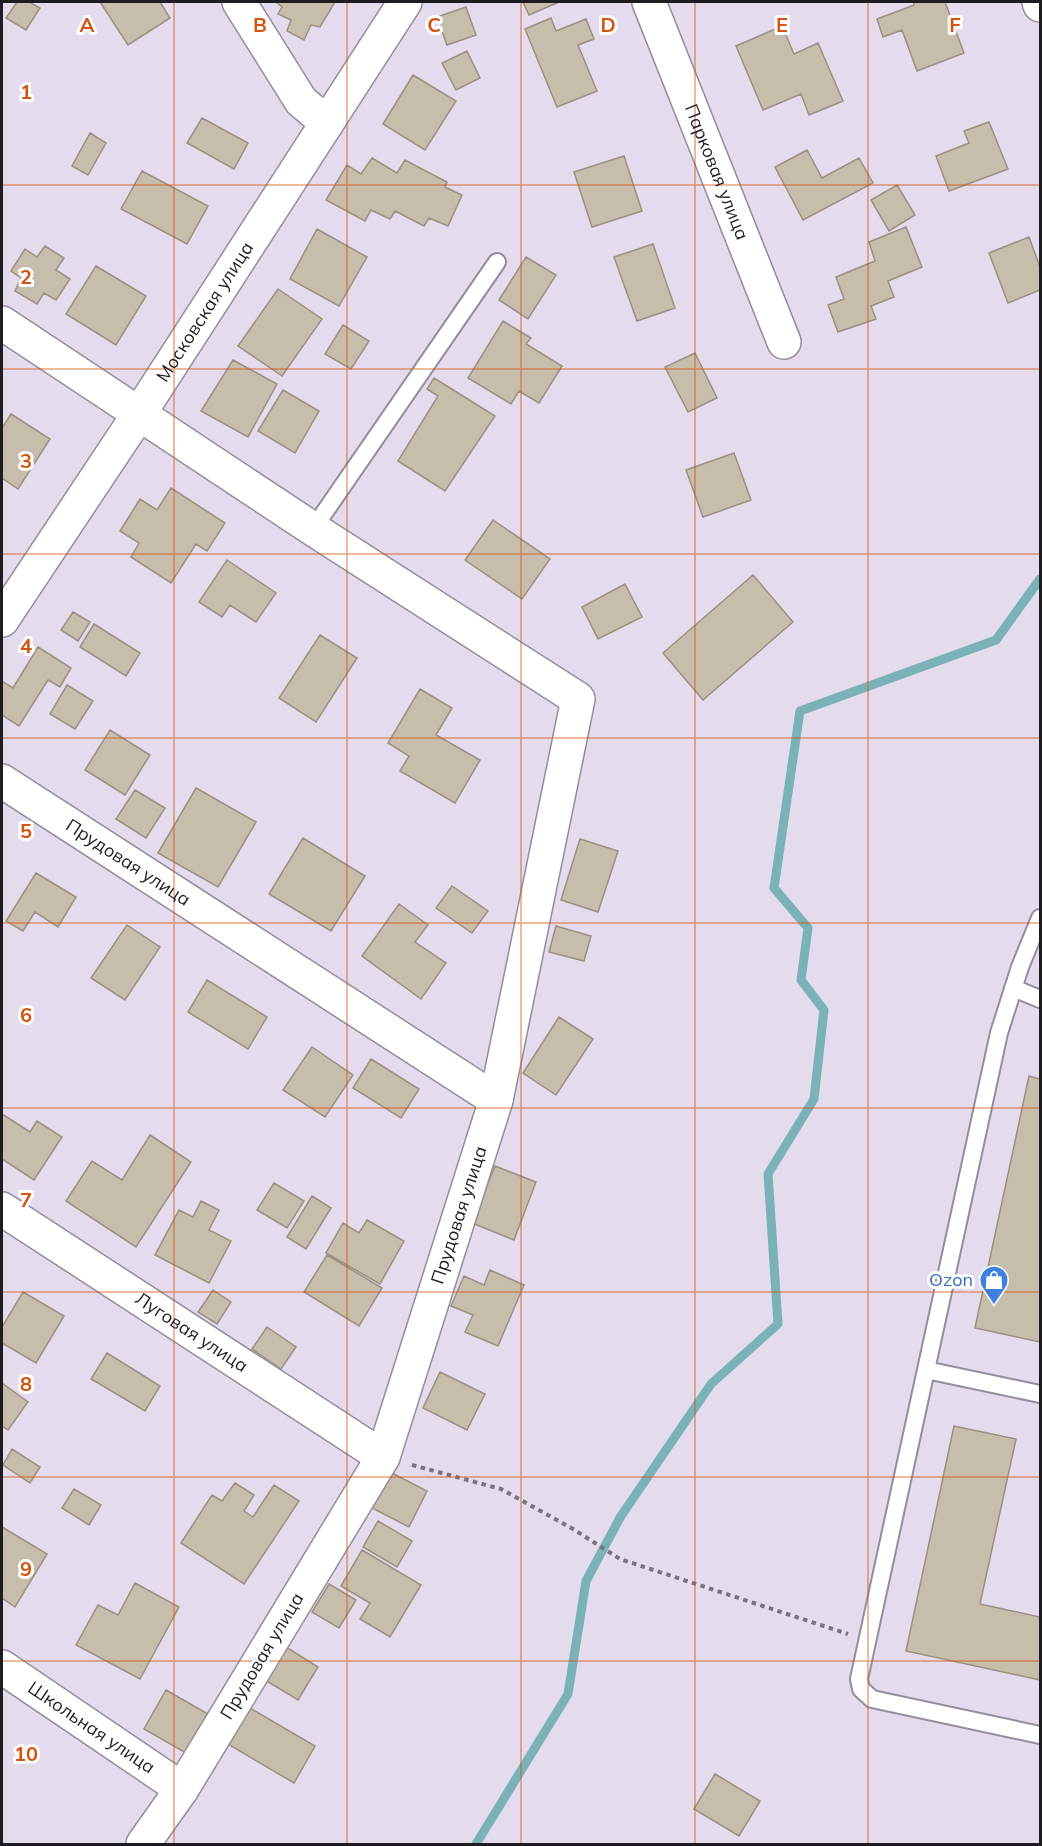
<svg xmlns="http://www.w3.org/2000/svg" width="1042" height="1846" font-family="Mulish,sans-serif">
<rect width="100%" height="100%" fill="#e4dbed"/>
<g fill="none" stroke-linecap="round" stroke-linejoin="round">
<path stroke="#7bb2b7" stroke-width="9" d="M476,1844L568,1694L586,1581L621,1516L711,1384L778,1324L768,1174L814,1099L824,1010L801,980L808,928L774,888L800,711L996,640L1040,579"/>
</g>
<path fill="#c7bdac" stroke="#9b9081" stroke-width="1.5" d="M17,2H29L40,8L26,30L6,18Z
M100,2H160L170,18L128,45Z
M276,2H335L320,27L311,25L304,40L287,31L291,20L278,14L282,7Z
M523,2H559L529,15Z
M913,2H945L964,53L917,71L902,30L883,37L877,19L914,5Z
M466,7L476,35L447,45L437,17Z
M551,18L556,31L586,19L594,39L578,45L597,91L557,107L525,29Z
M782,26L794,54L818,43L843,101L809,115L801,94L763,110L736,46Z
M467,51L480,78L456,90L442,63Z
M413,75L456,101L425,150L383,124Z
M202,118L248,143L234,169L187,143Z
M989,122L1008,169L949,191L936,156L969,143L964,131Z
M90,133L106,143L88,175L72,166Z
M807,150L822,178L859,158L873,183L803,220L775,167Z
M624,156L642,211L592,227L574,172Z
M372,158L397,173L405,160L447,182L445,187L462,195L448,226L429,218L424,226L395,211L390,219L371,210L365,221L326,200L347,165L361,174Z
M142,171L208,206L187,244L121,209Z
M897,185L915,215L889,231L871,200Z
M906,227L922,267L888,281L894,297L871,306L876,319L838,332L828,305L844,299L836,277L875,261L869,242Z
M317,229L367,257L339,306L290,279Z
M1029,237L1040,267V290L1008,303L989,253Z
M653,244L675,308L637,321L614,257Z
M45,246L64,258L56,270L70,279L56,300L44,293L37,304L15,291L21,278L11,271L25,249L37,257Z
M526,257L556,275L528,319L499,300Z
M96,266L146,296L116,345L66,314Z
M278,289L322,319L282,376L238,346Z
M503,321L531,338L526,344L562,366L539,403L519,391L511,404L468,378Z
M343,325L369,341L351,369L325,354Z
M695,353L717,398L688,412L665,367Z
M233,360L277,384L248,437L201,411Z
M434,378L495,416L445,491L398,461L438,396L427,389Z
M283,390L319,411L295,453L258,431Z
M11,414L50,439L18,489L2,478V428Z
M734,453L751,500L703,517L686,470Z
M171,488L225,523L207,551L196,544L171,583L131,557L139,543L120,531L140,499L157,510Z
M493,520L550,559L522,599L465,560Z
M227,560L276,593L256,622L230,605L222,617L199,602Z
M753,575L793,622L703,700L663,653Z
M625,584L642,617L598,639L582,607Z
M73,612L90,622L78,641L61,630Z
M94,624L140,653L126,676L80,647Z
M320,635L357,658L316,722L279,698Z
M38,647L71,668L60,687L48,680L19,726L2,715V681L13,688Z
M67,685L93,701L75,729L50,714Z
M420,689L452,708L436,735L480,760L455,803L400,771L409,756L388,743Z
M110,730L150,755L125,795L85,770Z
M196,788L256,822L218,887L158,853Z
M135,790L165,808L146,838L116,819Z
M303,838L365,876L331,931L269,894Z
M580,839L618,851L598,912L561,900Z
M36,873L76,897L58,927L35,912L23,931L6,921Z
M452,886L488,911L472,933L436,908Z
M399,904L428,925L415,942L446,963L421,999L362,956Z
M127,925L160,947L125,1000L91,978Z
M556,926L591,936L584,961L549,952Z
M207,980L267,1017L248,1049L188,1012Z
M559,1017L593,1039L556,1095L523,1073Z
M312,1047L353,1075L325,1117L283,1090Z
M371,1059L419,1089L401,1118L353,1088Z
M1029,1076L1040,1079V1342L975,1328Z
M2,1114L30,1132L37,1121L62,1137L34,1180L2,1159Z
M150,1135L191,1162L136,1247L66,1201L92,1161L122,1180Z
M495,1166L536,1182L514,1240L472,1223Z
M274,1183L304,1201L287,1228L257,1210Z
M312,1196L331,1208L306,1249L287,1237Z
M201,1201L219,1210L209,1230L231,1241L209,1283L155,1255L179,1210L193,1217Z
M367,1220L404,1241L380,1284L326,1253L343,1223L359,1233Z
M327,1255L382,1288L359,1326L304,1292Z
M490,1270L524,1285L498,1346L465,1332L473,1315L451,1306L464,1276L484,1285Z
M213,1290L231,1302L217,1324L198,1312Z
M23,1292L64,1316L36,1363L2,1343V1327Z
M267,1327L296,1347L281,1369L252,1349Z
M107,1353L160,1386L145,1411L91,1379Z
M440,1372L485,1394L467,1430L423,1408Z
M2,1383L28,1402L8,1430L2,1426Z
M954,1426L1016,1439L980,1604L1040,1617V1680L906,1651Z
M12,1449L40,1467L30,1483L3,1465Z
M390,1472L427,1491L409,1527L372,1508Z
M235,1483L254,1495L244,1511L253,1517L274,1485L299,1501L244,1584L181,1543L212,1495L222,1501Z
M74,1489L101,1505L89,1525L62,1508Z
M378,1521L412,1541L397,1567L363,1547Z
M2,1527L47,1554L15,1607L2,1598Z
M362,1550L421,1585L390,1637L360,1619L370,1603L341,1586Z
M135,1583L179,1607L140,1679L76,1645L98,1605L118,1615Z
M329,1584L356,1600L339,1628L312,1612Z
M286,1647L318,1667L298,1700L265,1680Z
M166,1690L208,1714L186,1753L144,1729Z
M250,1708L315,1746L294,1783L228,1744Z
M715,1774L760,1801L739,1836L694,1809Z"/>
<g fill="none" stroke-linecap="round" stroke-linejoin="round">
<g stroke="#948d9d" stroke-width="20">
<path id="lane" d="M313,529L497,262
M1040,918L1020,967L999,1033L859,1679L861,1689L872,1699L1040,1735
M1013,988L1040,999
M926,1370L1040,1394"/>
</g>
<g stroke="#948d9d" stroke-width="36">
<g id="street">
<path d="M239,2L301,101L327,123"/>
<path id="s1" d="M649,2L784,342"/>
<path d="M1039,2L1040,5"/>
<path d="M2,323L313,529L578,699L496,1100"/>
<path id="s2" d="M2,620L139,414L405,2"/>
<path id="s3" d="M2,781L496,1100L383,1457L182,1789L143,1844"/>
<path id="s4" d="M2,1209L383,1457"/>
<path id="s5" d="M2,1667L182,1789"/>
</g>
</g>
<path stroke="#78737e" stroke-width="4" stroke-dasharray="4.5 4.5" stroke-linecap="butt" d="M412,1465L501,1489L573,1529L620,1559L848,1634"/>
<use href="#lane" stroke="#fff" stroke-width="16"/>
<use href="#street" stroke="#fff" stroke-width="33"/>
</g>
<path fill="none" stroke="#d4530e" stroke-width="1.5" stroke-opacity="0.55" d="M174,2V1844M347,2V1844M521,2V1844M695,2V1844M868,2V1844M2,185H1040M2,369H1040M2,554H1040M2,738H1040M2,923H1040M2,1108H1040M2,1292H1040M2,1477H1040M2,1661H1040"/>
<defs>
<g id="shop-pin" transform="scale(1.5)"><path d="M0 17L-7.5 6A9.5 9.5 0 1 1 7.5 6Z" fill="#3f7fe0" stroke="#fff"/><path d="M-5-2.5h2.3a2.7 3.5 0 0 1 5.4 0H5L5.5 6h-11ZM-1.5-2.5h3a1.5 2.3 0 0 0-3 0Z" fill="#fff"/></g>
</defs>
<g fill-rule="evenodd">
<use href="#shop-pin" x="994" y="1280"/>
</g>
<g text-anchor="middle" stroke-width="6" stroke-linejoin="round" paint-order="stroke">
<g font-size="18" fill="#1e1b21" stroke="#fff">
<text dy="6" stroke="none"><textPath href="#s1" startOffset="183">Парковая улица</textPath></text>
<text dy="6" stroke="none"><textPath href="#s2" startOffset="369">Московская улица</textPath></text>
<text dy="6" stroke="none"><textPath href="#s3" startOffset="150">Прудовая улица</textPath></text>
<text transform="translate(459 1215) rotate(-72)" y="6">Прудовая улица</text>
<text dy="6" stroke="none"><textPath href="#s4" startOffset="226">Луговая улица</textPath></text>
<text transform="translate(262 1656) rotate(-59)" y="6">Прудовая улица</text>
<text dy="6" stroke="none"><textPath href="#s5" startOffset="108">Школьная улица</textPath></text>
</g>
<g font-size="18" fill="#366cbe" stroke="#fff" text-anchor="end">
<text x="973" y="1286">Ozon</text>
</g>
</g>
<g font-size="20" text-anchor="middle" font-weight="bold" fill="#d4530e" stroke="#fff" stroke-width="6" stroke-linejoin="round" paint-order="stroke">
<text x="87" y="32">A</text>
<text x="260" y="32">B</text>
<text x="434" y="32">C</text>
<text x="608" y="32">D</text>
<text x="782" y="32">E</text>
<text x="955" y="32">F</text>
<text x="26" y="99">1</text>
<text x="26" y="284">2</text>
<text x="26" y="468">3</text>
<text x="26" y="653">4</text>
<text x="26" y="838">5</text>
<text x="26" y="1022">6</text>
<text x="26" y="1207">7</text>
<text x="26" y="1391">8</text>
<text x="26" y="1576">9</text>
<text x="26" y="1761">10</text>
</g>
<rect width="1042" height="1846" fill="none" stroke="#1e1b21" stroke-width="6"/>
</svg>
